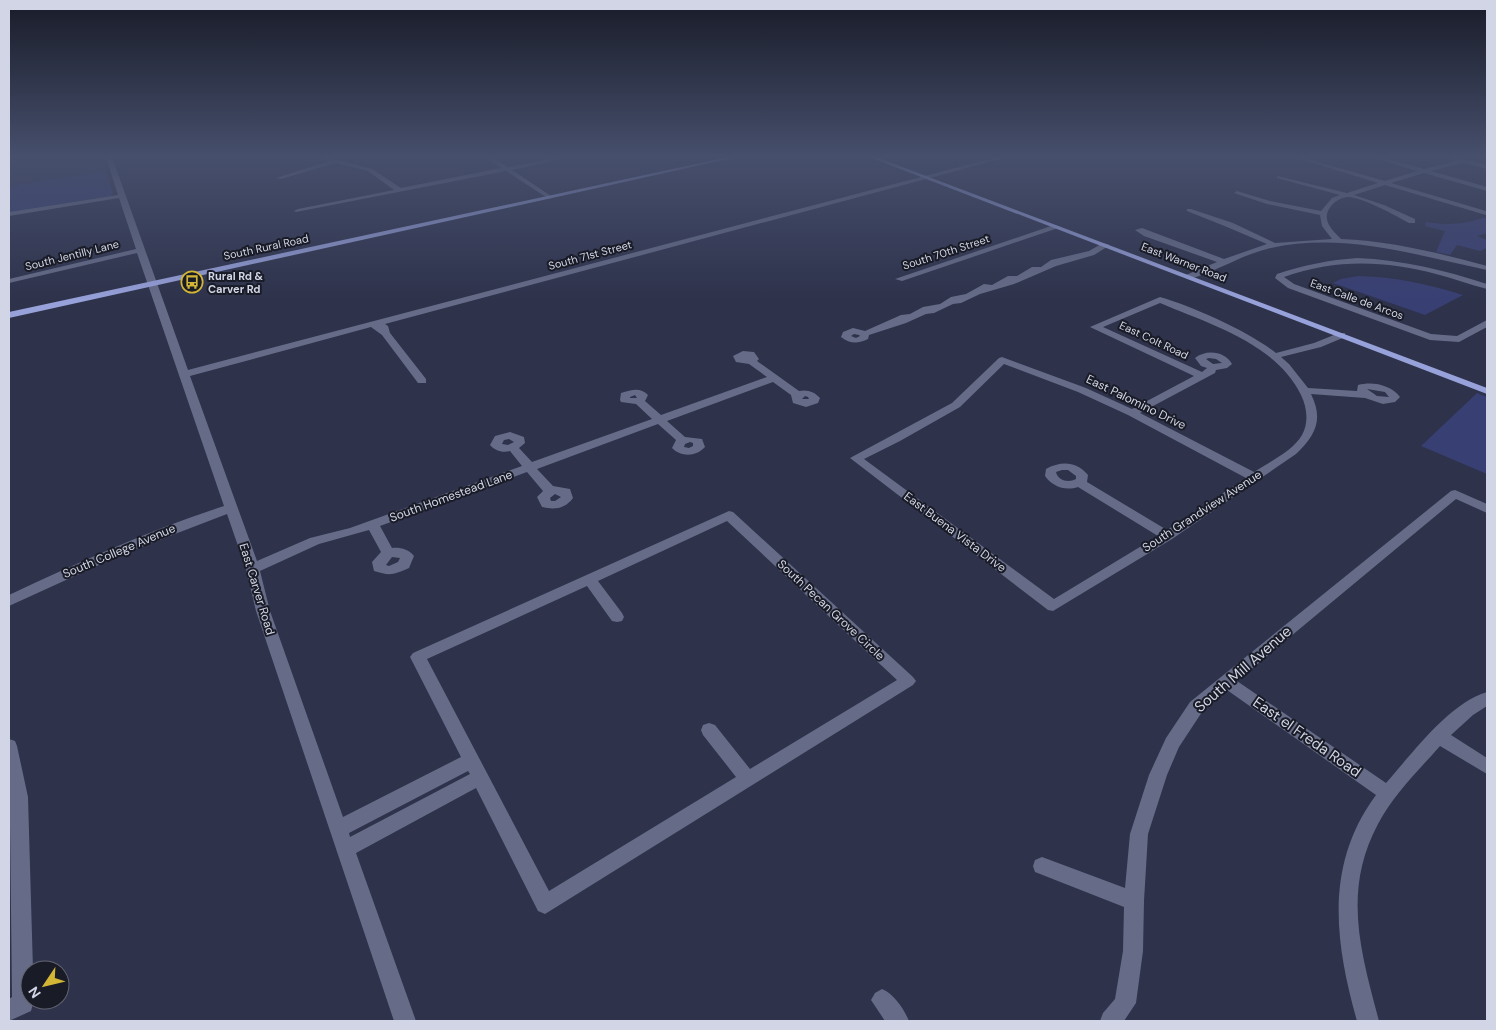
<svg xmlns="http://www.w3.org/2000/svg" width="1496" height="1030" font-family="'DM Sans',sans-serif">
<rect width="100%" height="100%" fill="#2e324b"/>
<path fill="#353a59" d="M9,157H101L106,171L9,186Z"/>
<path fill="#383f73" d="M106,171L113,193L111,196L9,212V186Z
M1482,218H1487V233L1477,236L1487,240V248L1480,251L1457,245L1450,255L1436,252L1445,231L1425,226L1426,222C1446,225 1462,225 1482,218Z
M1359,276C1395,277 1428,284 1463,295L1425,315L1333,283L1341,279Z
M1477,393L1487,397V474L1421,446Z"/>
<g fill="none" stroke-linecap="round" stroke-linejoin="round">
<path fill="#666c87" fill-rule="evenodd" d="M106,157H112L188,370L997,157H1005L1004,158L385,324L388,326L390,333L426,379V383H418L382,335L371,327L190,376L257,561L310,538L350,528L522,466L510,451C503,453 495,451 490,445L495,436L510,432L524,437L525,443L519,448L532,462L652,419L636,404L621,402L620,400L621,393C632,390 640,387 648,395L645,401L661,415L767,377L749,364L736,362L733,356L743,351L754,352L759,359L757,361L799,391C807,389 815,392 820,398L818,403L806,407L793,403L791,395L773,382L667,421L685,437L702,439L705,447C696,457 681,457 672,448L676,440L658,424L537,469L553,486L570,489L573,498C565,509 554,510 542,507L537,497L543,491L527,472L380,526L392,548C399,547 409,549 414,556L409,568C393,575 390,576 374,571L372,562L381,552L369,530L319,544L260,571L270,611L343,817L461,757L410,657L413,653L729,511L733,512L913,677L916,681L913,685L545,914L538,911L476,788L356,853L416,1021H394L256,611L246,569L227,514L123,554L9,606V595C79,562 150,530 224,506L137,253L9,283V279L136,249L119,198L9,216V212L118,195ZM635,395L637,398H630V397ZM805,396L808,397L809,399H802ZM509,439L514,442L508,445L502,444L504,440ZM690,442L693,443V446L689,448L684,447L685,444ZM555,494L561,497L555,501H551L550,498ZM727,521L897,680L750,769L715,725L709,723L703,725L701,730L703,735L736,777L549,891L427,659L587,586L612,621L617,622L622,621L624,617L622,613L598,581ZM392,557L400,558L398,562L389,566L386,565ZM468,771L470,774L350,837L349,833Z
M318,157H326L372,169L401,188L501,168L485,157H491L508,167L561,157H571L512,170L551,196V198L549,199L506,171L296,212L294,211L298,209L394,190L368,171L336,163L281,179L276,178L329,161Z
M1300,157L1385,181L1417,171L1372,157H1380L1424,169L1456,161L1453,159L1456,157L1487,165V169L1463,163L1431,171L1487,187V191L1424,173L1391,183L1486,211V215L1385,185L1354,195L1384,205L1415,219V223H1409C1395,215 1364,198 1348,197C1341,197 1333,202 1329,209C1322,221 1333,231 1341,239C1391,241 1439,253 1487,266V270C1415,255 1341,231 1267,249C1239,256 1216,272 1189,279L1185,277L1186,275L1217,262L1144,236L1135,230L1142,228L1224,259L1267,244L1227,227L1187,211V209H1191L1233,223L1275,243L1332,239L1322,226L1320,215L1267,204L1234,193L1237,191L1270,201L1321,211L1332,198L1340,195L1277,178V176L1347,193L1378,183L1300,159Z
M1054,225L1061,227L902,281L895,279Z
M1103,243L1110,245L1094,255L1056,266L1014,284L980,294L961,303L953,304L934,313L926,314L906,323L869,335L868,339C858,344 850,344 841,337L843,332L853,328L865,331L901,315L910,314L923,307L940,304L951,297L966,294L984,284L992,285L1008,276H1017L1032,267H1041L1051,260L1089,251ZM854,334L859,335L860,336L856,338L851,336Z
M1357,258C1403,260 1444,270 1487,284V289C1470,285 1453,278 1436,274C1384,260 1334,259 1284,277L1294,284L1431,334L1457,336L1487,320V327L1459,342L1430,340L1288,288L1275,278L1277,274C1304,265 1329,260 1357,258Z
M1160,297C1192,306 1250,332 1276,353L1314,343L1339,333H1345V337L1321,347L1281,357L1289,364L1308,388L1357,391L1358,385C1373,381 1391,385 1400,397L1395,402L1383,404L1365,398L1311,394C1324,420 1315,436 1296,454L1172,539L1053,611L1048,610L850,458L952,403L999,358L1002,357L1086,388L1132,409L1194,376L1090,327ZM1160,303C1209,324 1276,343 1301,395C1307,407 1309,423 1302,435C1293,451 1269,462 1254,472L1140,413L1215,373L1216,370L1227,368L1232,364C1225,351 1206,349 1195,358L1201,366L1207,368L1202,372L1103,327ZM1209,358L1216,359L1222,363L1213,364L1206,359ZM1004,364L1078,392L1128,415L1246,478L1167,530L1087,482L1088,475C1076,461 1061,461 1046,469L1045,476C1053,487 1065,491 1078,487L1158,536L1054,599L864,459L900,441L960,407ZM1367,389L1385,392L1389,397L1377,396ZM1062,470H1068L1076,476V479C1069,483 1058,481 1056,472Z
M1455,490L1487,504V513L1456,499L1237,681L1386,783C1412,754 1449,703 1487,692V706L1473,715L1451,735L1487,758V774L1440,746C1419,770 1393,795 1378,824C1342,891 1361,953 1379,1021H1357C1335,943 1324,865 1376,795L1227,690L1202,712L1179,747L1167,775L1148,834L1144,901L1143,951L1136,1003L1124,1021H1100L1103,1013L1115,999L1123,951L1124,907L1035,872L1033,866L1035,860L1042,857L1125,888L1130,834L1149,775L1166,738L1190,702L1451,491Z
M9,739L15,741L17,746L28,797L33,970H30V1000H34L31,1011L9,1021V999L12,997Z
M882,989C894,994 904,1009 909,1021H885L871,1000L875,993Z"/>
<path fill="#97a1da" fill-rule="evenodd" d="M728,157H737L9,318V312Z
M869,157H876L1487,388V394Z"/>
</g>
<linearGradient id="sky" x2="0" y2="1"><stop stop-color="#191c29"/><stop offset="0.52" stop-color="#464f6c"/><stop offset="1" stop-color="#464f6c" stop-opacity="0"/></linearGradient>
<rect width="1496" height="301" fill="url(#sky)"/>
<defs>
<g id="bus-ring" transform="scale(1.125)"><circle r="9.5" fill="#191b26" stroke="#d3b635" stroke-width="1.5"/><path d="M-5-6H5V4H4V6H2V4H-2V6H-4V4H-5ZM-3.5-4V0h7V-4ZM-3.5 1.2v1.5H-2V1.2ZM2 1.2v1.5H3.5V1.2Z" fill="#d3b635"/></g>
</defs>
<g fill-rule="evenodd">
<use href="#bus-ring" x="192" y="282"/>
</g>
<g text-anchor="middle" stroke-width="4" stroke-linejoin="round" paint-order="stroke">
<g font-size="11" fill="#d1d5e5" stroke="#191b26">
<text transform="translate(266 247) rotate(-12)" y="4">South Rural Road</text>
<text transform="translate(946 252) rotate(-18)" y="4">South 70th Street</text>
<text transform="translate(72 255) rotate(-14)" y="4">South Jentilly Lane</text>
<text transform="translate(590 255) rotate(-15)" y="4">South 71st Street</text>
<text transform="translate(1184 262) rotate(21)" y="4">East Warner Road</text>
<text transform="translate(1357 299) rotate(20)" y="4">East Calle de Arcos</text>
<text transform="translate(1154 340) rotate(25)" y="4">East Colt Road</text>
</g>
<g font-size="11" font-weight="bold" fill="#d1d5e5" stroke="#191b26" text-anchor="start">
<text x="208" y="280">Rural Rd &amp;<tspan x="208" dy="13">Carver Rd</tspan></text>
</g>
<g font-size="12" fill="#d1d5e5" stroke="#191b26">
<text transform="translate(1136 402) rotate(26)" y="4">East Palomino Drive</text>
<text transform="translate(451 496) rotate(-20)" y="4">South Homestead Lane</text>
<text transform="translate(1202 511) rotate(-33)" y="4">South Grandview Avenue</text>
<text transform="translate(955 532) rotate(37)" y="4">East Buena Vista Drive</text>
<text transform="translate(119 551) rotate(-23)" y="4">South College Avenue</text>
<text transform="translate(257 589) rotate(73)" y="4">East Carver Road</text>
<text transform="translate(831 610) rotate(43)" y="4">South Pecan Grove Circle</text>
</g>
<g font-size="15" fill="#d1d5e5" stroke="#191b26">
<text transform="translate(1243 669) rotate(-41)" y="5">South Mill Avenue</text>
<text transform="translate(1307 737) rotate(35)" y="5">East el Freda Road</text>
</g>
</g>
<rect width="1496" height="1030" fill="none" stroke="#d1d5e5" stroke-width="20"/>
<g transform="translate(45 985) rotate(235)"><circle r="24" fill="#191b26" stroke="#636572"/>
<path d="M0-4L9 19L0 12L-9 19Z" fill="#d3b635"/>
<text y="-8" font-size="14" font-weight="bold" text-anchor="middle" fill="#d1d5e5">N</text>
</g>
</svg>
